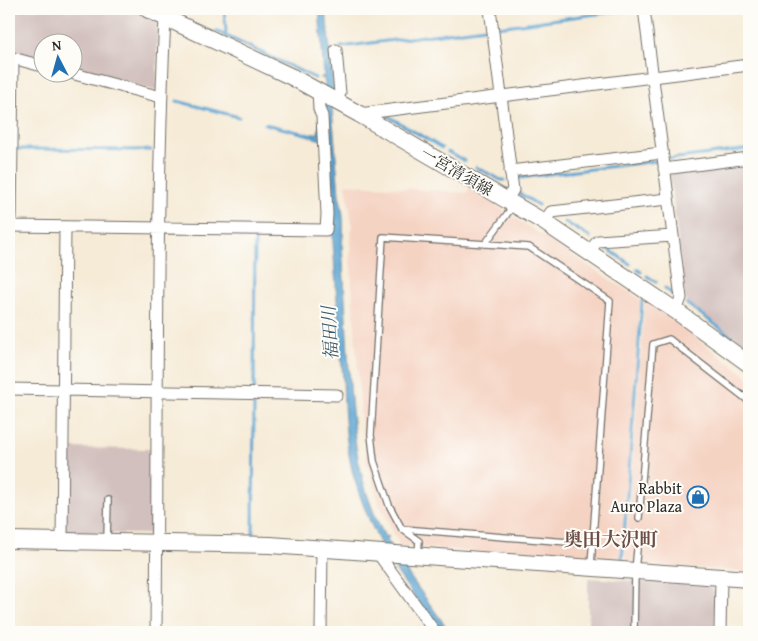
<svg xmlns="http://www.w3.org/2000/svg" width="758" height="641" font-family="'Gentium Book Plus','Noto Serif JP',serif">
<rect width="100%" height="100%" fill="#fdfcf7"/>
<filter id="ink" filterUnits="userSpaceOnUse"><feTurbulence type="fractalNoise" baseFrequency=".02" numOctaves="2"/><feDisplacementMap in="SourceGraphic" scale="10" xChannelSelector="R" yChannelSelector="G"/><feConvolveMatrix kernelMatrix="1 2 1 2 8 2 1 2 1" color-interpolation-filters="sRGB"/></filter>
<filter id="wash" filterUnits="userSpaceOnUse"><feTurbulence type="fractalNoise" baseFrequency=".0096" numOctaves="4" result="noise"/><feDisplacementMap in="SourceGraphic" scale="20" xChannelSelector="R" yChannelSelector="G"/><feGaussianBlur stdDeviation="1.12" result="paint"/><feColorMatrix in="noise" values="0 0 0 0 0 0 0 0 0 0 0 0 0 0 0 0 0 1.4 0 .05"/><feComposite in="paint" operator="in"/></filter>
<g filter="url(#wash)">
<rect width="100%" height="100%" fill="#f6ebd7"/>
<path fill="#f5d3c2" d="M346,184L467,193L469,188L640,299L621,563L400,546L379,503L367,463L361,418L350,255L352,224Z
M645,302L678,324L749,378V572L625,563Z"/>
<path fill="#d1c0bd" d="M9,9H131L157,21V91L73,69L72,42H42V62L9,53Z
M749,161V347L688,303L685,297L670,175L674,170Z
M65,448L152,449V534L64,533Z
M588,578L709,586L716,593L715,632H588Z"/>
<path fill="#59a3d1" stroke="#42677e" d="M319,9H326L333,84L337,88L332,108L339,195C343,207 345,230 342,243C344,280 346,317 348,354C351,394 352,437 362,476C367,497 375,517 385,537L388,536L389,537L387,539L409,575L450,632H441C422,606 400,580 384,551C371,526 359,497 352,470C345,441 344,408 343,379C339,333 336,287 333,242L332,232L329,233L332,229L330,200L332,194L328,142L308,136L312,134L318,133L325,85L324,79L321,78V77L324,76Z"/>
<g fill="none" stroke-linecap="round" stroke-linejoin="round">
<path stroke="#59a3d1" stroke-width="3" d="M224,9L226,32L225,35
M497,27L635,9
M216,31L315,78
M341,47L485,28
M177,101L239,117
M388,116L442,148
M265,124L314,136
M16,149L151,150
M448,152L465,161
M670,159L749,149
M476,167L501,180H504
M518,178L657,161
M519,193L538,205
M565,222L590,237
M605,247L630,264
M637,269L641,272
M647,276L656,282
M665,288L675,296
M687,304L731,336
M747,347L749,349
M254,390L255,232
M253,538L254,396
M622,562L642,302"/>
</g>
</g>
<g filter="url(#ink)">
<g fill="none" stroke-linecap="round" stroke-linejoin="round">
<g stroke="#726e67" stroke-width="8">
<path id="lane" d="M485,244L513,206
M745,398L749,391
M639,518L653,344L669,339L749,401
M404,529L593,544
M107,540L108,500
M418,554L419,541L402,529L389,505L374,461L371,435L383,237L529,247L610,301L591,565
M634,632L635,571L638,539"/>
</g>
<g stroke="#726e67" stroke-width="13">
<path id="street" d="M490,9L513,190L506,200
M644,9L681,298L676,311
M336,50L340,93L337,101
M9,57L42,66
M67,72L161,97
M359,114L749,65
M664,169L749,158
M510,171L662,153
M544,222L551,212L668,199
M9,226L326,230L327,214L322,116L319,109L318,91
M11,226L13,58
M588,252L598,241L673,236
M9,389L337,395
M62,541L65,227
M377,552L435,632
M156,632C158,427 155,222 165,18
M321,632L322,548
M720,632L721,577"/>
</g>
<g stroke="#726e67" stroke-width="18">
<path id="secondary" d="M147,9L292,77L359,114L544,222L676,311L749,364
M9,540L270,545L749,579"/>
</g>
<use href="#lane" stroke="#fff" stroke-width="5.5"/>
<use href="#street" stroke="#fff" stroke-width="11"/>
<use href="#secondary" stroke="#fff" stroke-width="16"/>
</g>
</g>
<defs>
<g id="shop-ring" transform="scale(1.125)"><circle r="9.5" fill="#fdfcf7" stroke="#1f6fb2" stroke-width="1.5"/><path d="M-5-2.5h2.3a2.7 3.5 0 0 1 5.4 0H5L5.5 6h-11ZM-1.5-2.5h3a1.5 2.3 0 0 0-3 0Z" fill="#1f6fb2"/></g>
</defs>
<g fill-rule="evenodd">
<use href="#shop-ring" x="698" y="497"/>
</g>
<g text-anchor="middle" stroke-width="4" stroke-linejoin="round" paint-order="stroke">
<g font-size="16" fill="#2b2b2b" stroke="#fdfcf7">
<text transform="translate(457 171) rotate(30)" y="6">一宮清須線</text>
</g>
<g font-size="16" fill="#2b2b2b" stroke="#fdfcf7" text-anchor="end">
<text x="682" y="494">Rabbit<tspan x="682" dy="18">Auro Plaza</tspan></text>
</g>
<g font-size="18" font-style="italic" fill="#3d5b6d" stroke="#fdfcf7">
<text transform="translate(330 333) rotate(-93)" y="6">福田川</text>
</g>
<g font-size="19" font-weight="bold" fill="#6c4e47" stroke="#fdfcf7">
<text x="611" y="546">奥田大沢町</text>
</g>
</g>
<rect width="758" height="641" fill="none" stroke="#fdfcf7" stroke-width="30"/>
<g transform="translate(58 58) rotate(354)"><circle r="24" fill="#fdfcf7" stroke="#a9a8a5"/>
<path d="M0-4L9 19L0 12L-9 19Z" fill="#1f6fb2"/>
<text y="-8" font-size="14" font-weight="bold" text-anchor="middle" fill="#2b2b2b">N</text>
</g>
</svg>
